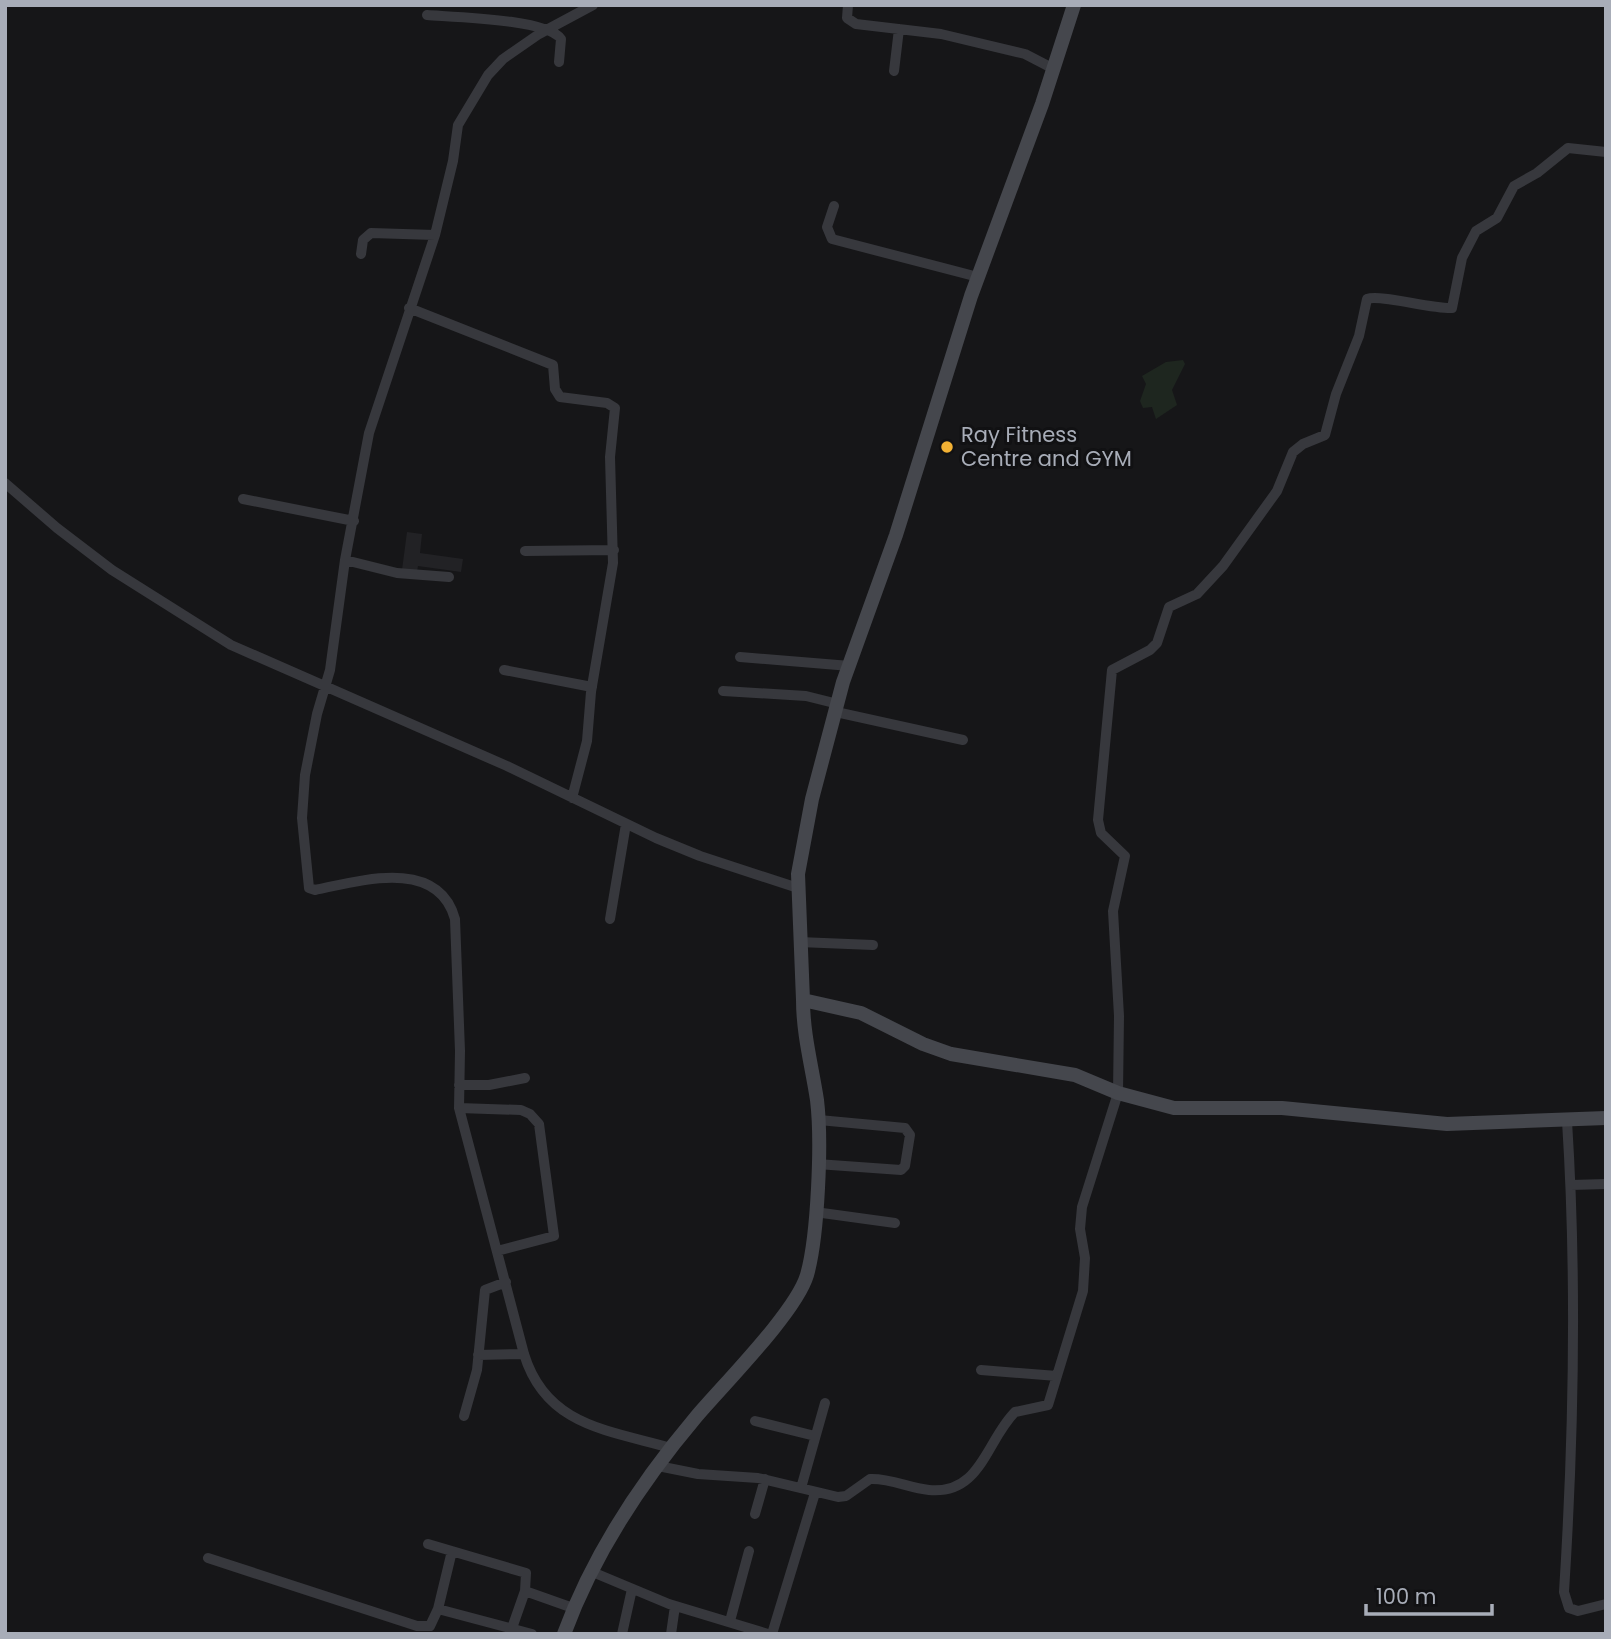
<svg xmlns="http://www.w3.org/2000/svg" width="1611" height="1639" font-family="Poppins,sans-serif">
<rect width="100%" height="100%" fill="#161618"/>
<path fill="#222225" d="M407,532L422,534L420,553L463,559L461,572L418,566L417,572L402,570Z"/>
<path fill="#1e261f" d="M1183,360L1185,364L1172,390L1177,405L1156,419L1152,407L1143,408L1140,401L1146,384L1142,376L1166,362Z"/>
<g fill="none" stroke-linecap="round" stroke-linejoin="round">
<path stroke="#37383d" stroke-width="10" d="M593,5L539,34L503,59L488,75L458,125L453,161L435,235L369,433L345,560L330,670L317,714L305,775L302,818L309,888L315,890C359,881 438,857 455,919L460,1051L459,1108L524,1354C546,1426 608,1430 671,1448
M848,5L847,18L856,24L941,34L1025,54L1052,68
M427,15C453,17 547,19 561,39L559,62
M894,71L899,29
M834,206L827,227L832,239L978,277
M361,254L363,240L371,233L435,235
M409,308L553,365L555,389L560,397L607,403L615,408L610,457L613,563L591,692L587,741L572,798
M5,483L57,528L112,570L231,645L507,766L656,838L700,856L798,888
M243,499L354,521
M525,551L614,550
M345,560L397,573L449,577
M740,657L850,666
M504,670L592,687
M723,691L806,696L838,704
M836,712L963,740
M610,919L626,824
M799,942L873,945
M459,1085H489L525,1078
M459,1108L521,1110L530,1114L539,1124L554,1236L497,1251
M1567,1121C1577,1278 1574,1434 1564,1592L1569,1608L1578,1611L1606,1604
M817,1164L901,1170L905,1166L910,1135L905,1128L819,1120
M1571,1185L1606,1184
M815,1212L895,1223
M478,1355L524,1354
M981,1370L1057,1376
M464,1416L477,1370L485,1290L506,1282
M755,1421L815,1436
M658,1466L698,1474L758,1478L838,1497L846,1496L870,1479C890,1478 909,1488 929,1490C981,1495 986,1441 1015,1412L1048,1405L1083,1291L1085,1258L1080,1229L1082,1207L1118,1093L1119,1016L1113,911L1125,856L1101,833L1098,820L1112,670L1150,650L1157,643L1169,607L1197,594L1223,566L1277,491L1293,452L1303,444L1325,435L1336,394L1359,336L1367,299C1380,294 1431,309 1452,308L1462,258L1476,231L1497,218L1514,186L1537,173L1568,148L1606,152
M801,1488L825,1403
M755,1514L765,1479
M428,1544L526,1573L525,1591L512,1628
M208,1558L417,1626H430L438,1609L532,1634
M590,1571L669,1604L768,1634
M525,1591L573,1608
M438,1609L452,1551
M730,1621L749,1551
M622,1634L632,1589
M671,1634L675,1606
M772,1634L815,1493"/>
<path stroke="#45474d" stroke-width="14" d="M803,1000L798,874L812,799L843,682L896,535L971,296L1042,104L1074,5
M564,1634C593,1555 642,1481 696,1417C724,1384 796,1312 807,1275C818,1236 822,1141 817,1100C812,1067 803,1034 803,1000L861,1013L923,1044L951,1054L1075,1075L1118,1093L1174,1108H1282L1447,1124L1606,1118"/>
</g>
<circle fill="#f2b134" stroke="#111113" stroke-width="2.5" cx="947" cy="447" r="7"/>
<g text-anchor="middle" stroke-width="6" stroke-linejoin="round" paint-order="stroke">
<g font-size="21" fill="#a8adb8" stroke="#111113" text-anchor="start">
<text x="961" y="442">Ray Fitness<tspan x="961" dy="24">Centre and GYM</tspan></text>
</g>
</g>
<rect width="1611" height="1639" fill="none" stroke="#a8adb8" stroke-width="14"/>
<path d="M1366 1604v10h126v-10" fill="none" stroke="#a8adb8" stroke-width="3.5"/>
<text x="1376" y="1604" font-size="21" fill="#a8adb8" stroke="#111113" stroke-width="5" paint-order="stroke">100 m</text>
</svg>
